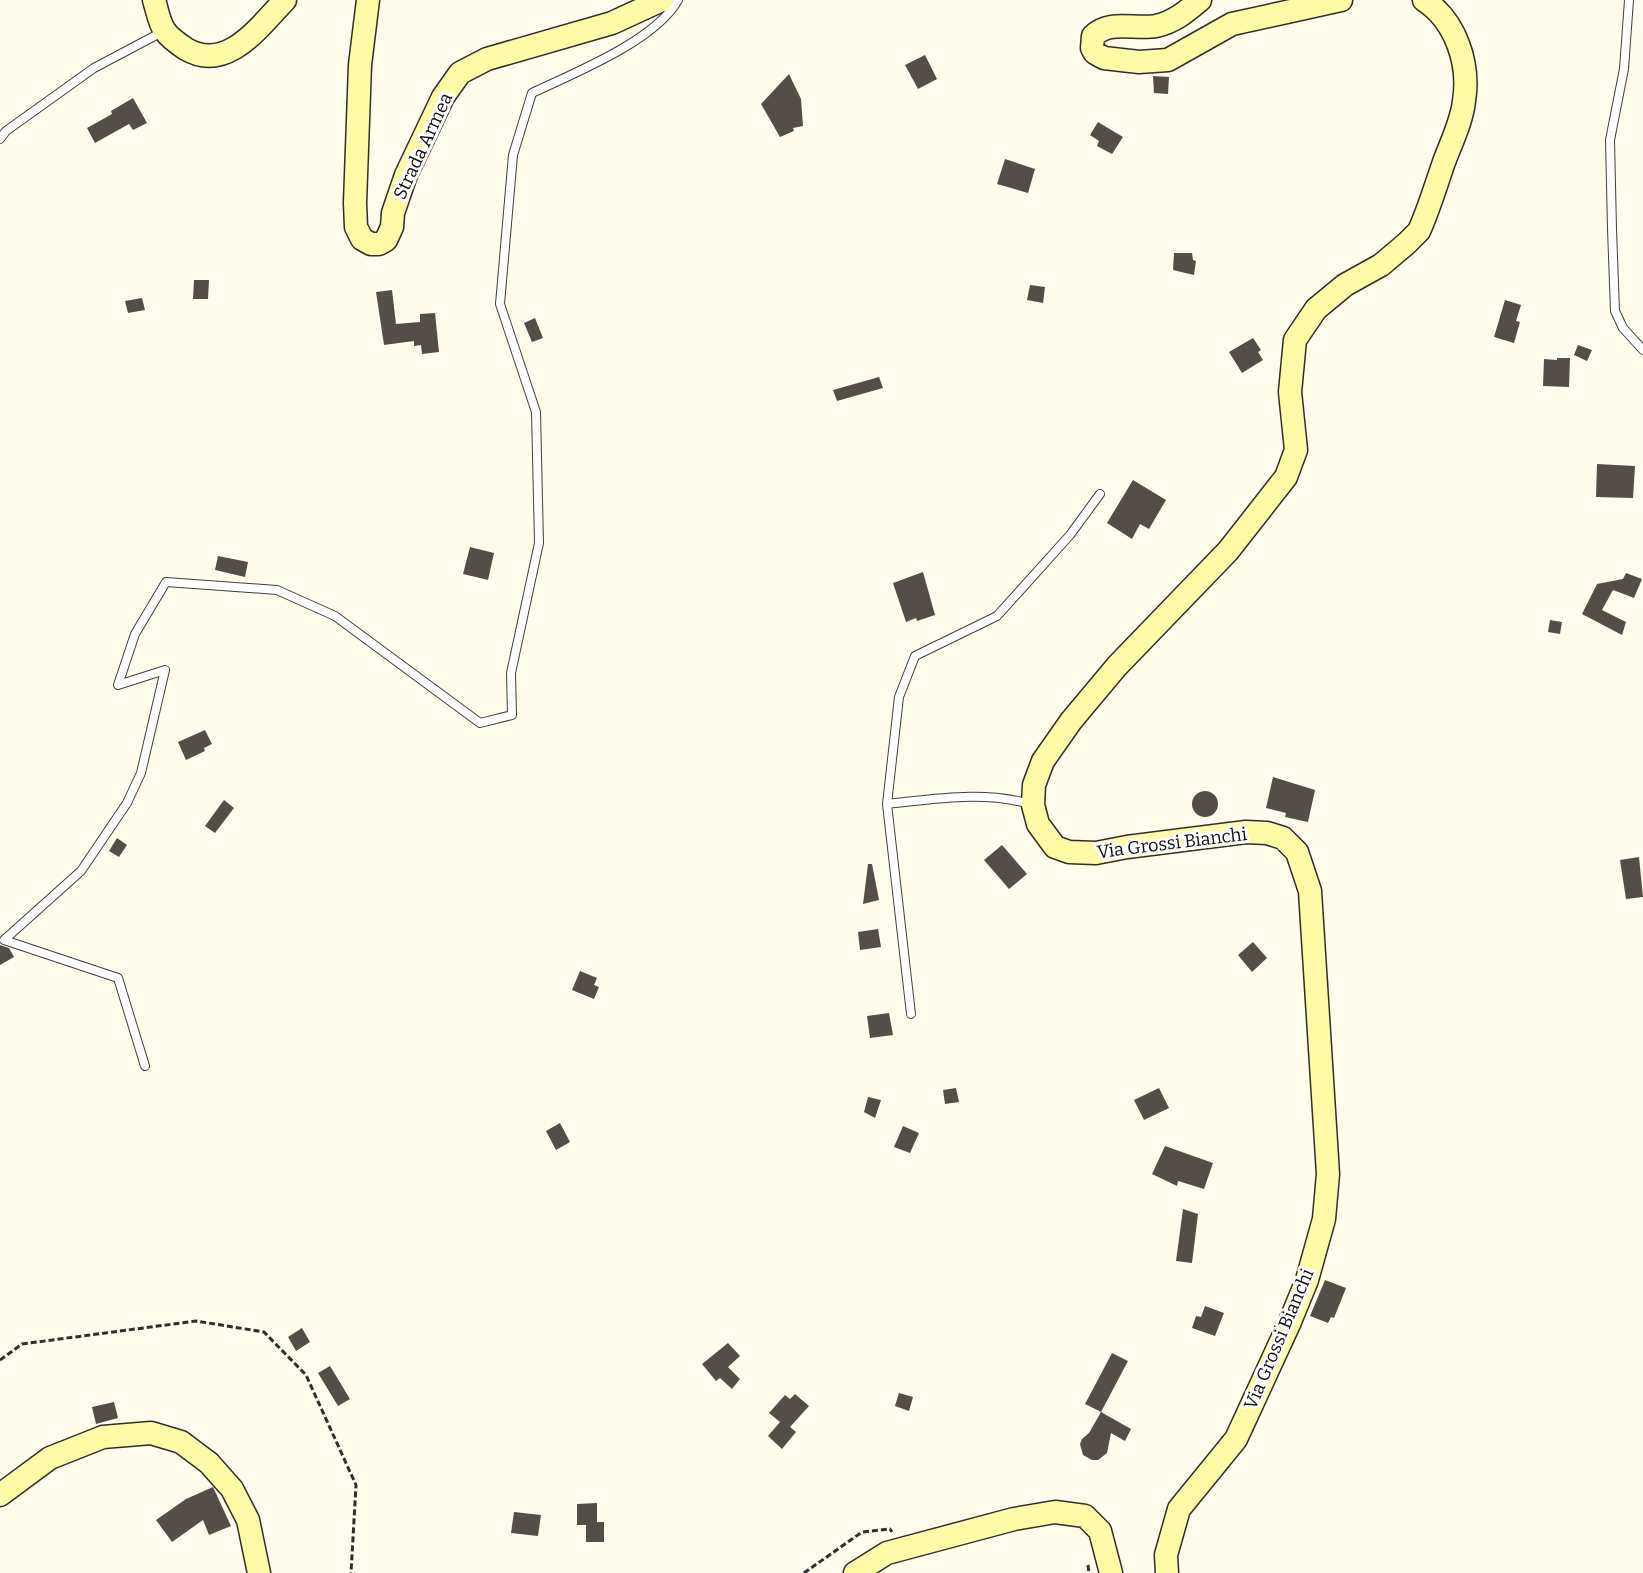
<svg xmlns="http://www.w3.org/2000/svg" width="1643" height="1573" font-family="Bitter,serif">
<rect width="100%" height="100%" fill="#fffceb"/>
<path fill="#544e48" d="M925,55L937,79L918,89L905,65Z
M789,74L801,99L803,126L793,128L794,131L780,137L761,104Z
M1153,76L1169,77L1168,94L1154,93Z
M133,98L147,123L133,130L129,124L95,143L87,128L112,114L111,111Z
M1098,122L1123,137L1112,154L1097,146L1099,141L1090,135Z
M1005,159L1035,169L1028,193L997,184Z
M1174,253H1192L1193,260L1196,261L1194,275L1173,270Z
M194,280H209L208,299H193Z
M1030,285L1045,287L1043,303L1027,300Z
M392,290L396,324L420,322V314L435,313L439,352L422,354L421,345L414,346V341L384,345L376,292Z
M142,298L145,310L128,313L125,301Z
M1505,300L1521,305L1516,321L1520,322L1514,343L1494,337Z
M535,318L543,338L532,342L524,323Z
M1253,338L1261,350L1258,352L1263,360L1242,373L1229,352Z
M1578,345L1592,350L1587,361L1574,355Z
M1557,358H1570L1569,387L1543,386L1544,359L1557,360Z
M879,377L883,388L837,401L833,390Z
M1597,464L1635,466L1633,498L1596,497Z
M1133,480L1166,500L1149,529L1140,524L1132,539L1107,523Z
M470,547L494,553L488,580L463,574Z
M218,556L248,562L245,577L215,570Z
M923,572L935,615L917,621L916,618L906,622L893,583Z
M1626,573L1642,579L1634,598L1613,590L1602,610L1626,622L1622,635L1582,614L1597,584L1623,579Z
M1550,620L1562,622L1560,634L1548,632Z
M205,730L212,744L204,748L205,751L186,760L178,742Z
M1273,777L1315,790L1308,822L1285,817L1286,813L1266,808Z
M1192 804a13 13 0 1 1 26 0a13 13 0 1 1-26 0Z
M224,800L234,808L215,833L205,826Z
M117,838L127,845L119,857L109,851Z
M1002,845L1027,874L1009,889L984,860Z
M1639,857L1643,897L1626,899L1620,860Z
M868,864H872L879,900L863,904Z
M878,929L881,947L860,950L858,932Z
M1253,942L1267,958L1252,972L1238,955Z
M0,945L9,948L14,957L0,965Z
M580,971L597,978L594,985L599,987L594,999L572,990Z
M889,1013L893,1035L870,1038L867,1016Z
M956,1088L959,1102L945,1104L943,1090Z
M1159,1088L1169,1108L1144,1120L1134,1100Z
M868,1097L881,1100L875,1118L864,1112Z
M560,1123L570,1142L556,1150L546,1131Z
M903,1126L919,1133L910,1153L894,1147Z
M1165,1146L1213,1163L1204,1189L1178,1181L1177,1186L1152,1174Z
M1183,1209L1198,1214L1192,1263L1176,1261Z
M1325,1280L1346,1288L1334,1318L1331,1317L1328,1323L1310,1316Z
M1205,1306L1224,1313L1215,1336L1192,1328L1196,1316L1201,1317Z
M302,1328L310,1342L296,1351L288,1337Z
M728,1343L740,1356L728,1367L740,1379L732,1389L720,1378L716,1381L702,1364Z
M1112,1353L1128,1361L1101,1412L1085,1404Z
M330,1366L350,1399L338,1406L318,1373Z
M899,1393L913,1397L909,1411L895,1406Z
M795,1394L809,1406L790,1427L796,1432L782,1449L768,1436L780,1422L769,1413L785,1395L790,1399Z
M114,1402L118,1418L96,1424L92,1407Z
M1101,1412L1131,1429L1125,1441L1111,1433L1107,1453L1098,1460H1092L1083,1455L1080,1444L1082,1439L1089,1433Z
M213,1487L231,1526L209,1535L203,1520L172,1542L156,1520L186,1499Z
M597,1503V1522H604V1542H586V1525H577V1504Z
M514,1512L541,1515L538,1536L511,1533Z"/>
<g fill="none" stroke-linecap="round" stroke-linejoin="round">
<g stroke="#3f3f3f" stroke-width="10">
<path id="lane" d="M1629,0L1624,69L1610,140L1612,229L1615,311L1623,328L1643,350
M0,139L6,131L94,68L164,31
M887,804L899,697L915,656L997,616L1070,535L1100,494
M911,1014L887,804C935,799 986,790 1033,805
M145,1066L118,978L4,940L81,871L127,803L141,773L165,670L118,685L135,634L166,582L277,590L335,616L480,723L512,715L511,673L539,543L536,412L500,304L513,155L532,93C574,73 655,41 678,0"/>
</g>
<g stroke="#2e2e2e" stroke-width="25">
<path id="secondary" d="M154,0C157,9 159,23 165,31C169,37 180,45 186,49C227,73 259,27 285,0
M368,0L360,65L355,203L356,227L362,239L371,244H379L386,240L392,227L393,213L406,175L443,97L460,73L487,59L612,23L662,0
M1200,0C1186,12 1174,22 1156,26C1135,30 1110,19 1093,36L1092,48L1095,53L1104,58L1139,62L1168,60L1232,24L1341,0
M0,1495L50,1458L103,1437L151,1433L181,1442L209,1463L232,1489L248,1520L259,1573
M855,1573L887,1553L1014,1519L1055,1512L1085,1516L1100,1531L1111,1573
M1167,1573L1166,1555L1179,1509L1236,1439L1289,1324L1307,1280L1324,1219L1328,1174L1310,891L1297,852L1283,838L1267,833L1246,832L1127,847L1096,853L1069,852L1055,847L1038,824L1033,805L1034,785L1043,761L1071,721L1117,666L1228,551L1286,477L1296,450L1290,392L1295,340L1316,309L1345,285L1381,265L1406,244L1419,231C1429,209 1436,185 1444,162C1451,143 1462,121 1464,101C1470,64 1456,21 1424,0"/>
</g>
<path stroke="#2e2e2e" stroke-width="3" stroke-dasharray="6 3" stroke-linecap="butt" d="M0,1360L22,1344L196,1321L264,1332L306,1375L356,1485L351,1573
M1088,1565L1089,1573
M804,1573L862,1532L890,1529L892,1532"/>
<use href="#lane" stroke="#fff" stroke-width="8"/>
<use href="#secondary" stroke="#fffaa6" stroke-width="22"/>
</g>
<g text-anchor="middle" stroke-width="6" stroke-linejoin="round" paint-order="stroke">
<g font-size="18" fill="#0c0c0c" stroke="#fff">
<text transform="translate(423 146) rotate(-65)" y="6">Strada Armea</text>
<text transform="translate(1172 843) rotate(-7)" y="6">Via Grossi Bianchi</text>
<text transform="translate(1279 1339) rotate(-67)" y="6">Via Grossi Bianchi</text>
</g>
</g>
</svg>
